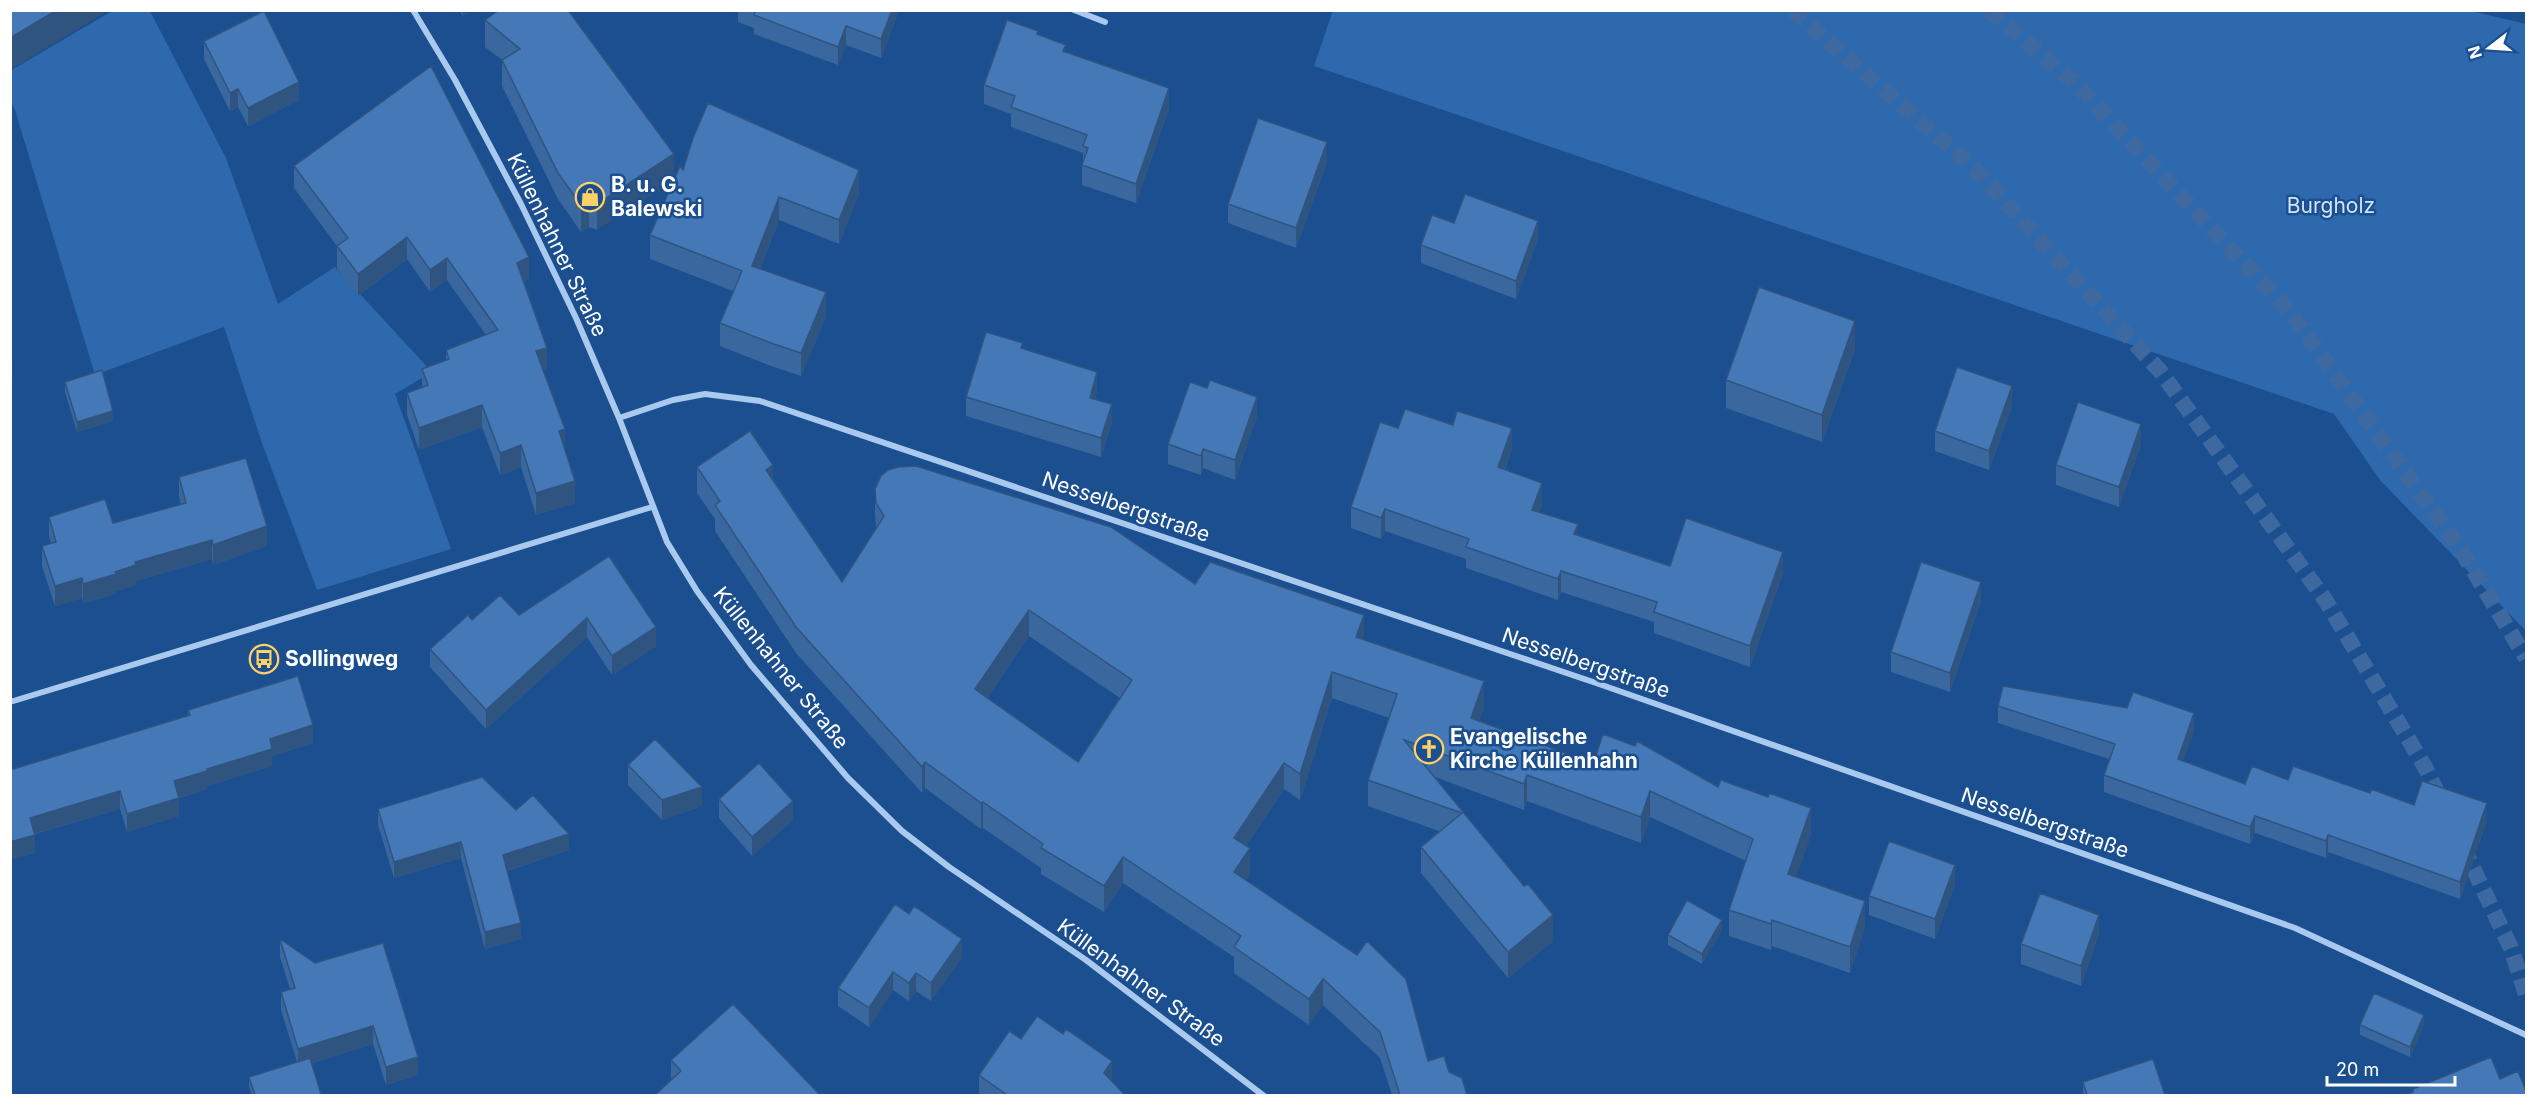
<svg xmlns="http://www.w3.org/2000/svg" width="2537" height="1106" font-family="Inter,sans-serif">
<rect width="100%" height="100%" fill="#1b4f8f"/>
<path fill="#2e69ad" d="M1333,10H2467L2526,24V631L2380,480L2334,414L1314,66Z
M112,11H150L226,158L278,304L335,267L432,372L395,394L451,549L317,590L263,446L224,327L95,375L15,110L11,102L10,71Z"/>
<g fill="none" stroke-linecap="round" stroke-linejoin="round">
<path stroke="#3d69a0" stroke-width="16" stroke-dasharray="16 8" stroke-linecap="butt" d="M1792,10L1975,169L2160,371L2326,601L2425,767L2443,804
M1989,10L2077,85L2290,312L2459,547L2526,658
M2463,847L2511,948L2526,995"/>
<path stroke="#a9c9ee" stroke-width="6" d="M413,10L455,80L521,204L576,318L619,418L667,542L697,591L751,665L848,778L902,831L949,867L1086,960L1264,1096
M1074,10L1105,22
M619,418L673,400L705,394L760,401L1599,684L2295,928L2526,1035
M10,702L652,507"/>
</g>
<path fill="#3a679d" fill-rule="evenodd" d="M459,10H474L463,16Z
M738,10H899L881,58L846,45L838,65L754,34V28L738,22Z
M485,20L674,154L597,230L589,227L581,232L558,199L502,86V60L485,47Z
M1038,35L1066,52L1169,108L1136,203L1082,185V165L1083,161V153L1011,127V114L984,104V85Z
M204,41L299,100L248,126L238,107L230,111L204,59Z
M1327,162L1296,248L1228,223V204Z
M294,166L529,279L524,281L547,369L543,371L565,449L575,503L536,515L521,467L500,475L482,427L419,450L407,415V393L422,387V369L446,360V350L486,335L447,280L430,292L407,259L358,296L337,268V246L294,188Z
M683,170L859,194L839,244L779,220L760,269L826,316L801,376L771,366L720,346V323L733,291L650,259V235Z
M1454,223L1538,239L1516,299L1421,263V245Z
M1023,349L1097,390L1095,399L1112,423L1101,457L966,416V397Z
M1855,349L1822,442L1726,408V380Z
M65,382L113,421L77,432L65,392Z
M2012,406L1989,470L1935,451V431Z
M1257,416L1235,480L1203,468L1201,475L1168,464V444Z
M1398,428L1512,449L1505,470L1542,504L1539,512L1578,536L1670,566L1783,573L1750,667L1654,633V622L1561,592L1558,600L1466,568V559L1385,531L1381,539L1351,528V507Z
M2141,444L2119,507L2056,485V465Z
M697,467L773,479L842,582L876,528L875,515V489L1195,584L1364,639L1484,707L1479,721L1590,762L1718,787L1811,834L1796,877L1865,927L1850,973L1772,946L1771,950L1729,936V910L1746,861L1650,817L1641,843L1527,801L1524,810L1435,777L1553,941L1508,978L1421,873V847L1439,831L1368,806V780L1389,718L1332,698L1300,800L1284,789L1246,846L1250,874L1246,880L1428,1061L1449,1072L1467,1095H1392L1380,1058L1323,1005L1309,1025L1234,973V957L1123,883L1104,912L1041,874V868L983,828L981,829L925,788L922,793L796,653L715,531V519L697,493ZM1029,636L1120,698L1078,762L987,698Z
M179,477L267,546L213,565L212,559L136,581V585L116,591V594L83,603L82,598L55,606L42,566V546L51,544L49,536V517L113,523L181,505L179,497Z
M609,556L656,646L612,675L587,637L486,729L430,667V649L472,620L519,615Z
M1981,601L1950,692L1891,672V652Z
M1998,706L2194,730L2183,761L2245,784L2288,780L2370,793L2414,805L2487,820L2460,899L2328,852L2326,858L2255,833L2250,844L2104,792V775L2109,759L1998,723Z
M188,710L313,743L272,756V766L207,786V789L179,798V816L127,832L120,809L35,834V853L10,860V770L188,716Z
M628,765L702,806L662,820L628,785Z
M719,799L793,820L752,856L719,818Z
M378,809L516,810L569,850L507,871L521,939L485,949L461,858L394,878L378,825Z
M1955,884L1935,939L1869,915V896Z
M895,904L962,957L931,1001L916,991L909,1001L893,990L869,1027L838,1006V988Z
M1722,930L1702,964L1668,945V935Z
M2099,934L2081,986L2021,964V944Z
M280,939L315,963L418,1075L386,1085L373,1044L312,1063L321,1095H252L249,1087V1077L297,1062L281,1010V992L290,989L280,957Z
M2360,1025H2424L2410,1057L2360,1035Z
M1021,1039L1112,1079L1111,1081L1125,1095H982L979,1093V1075Z
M671,1060L820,1095H656V1094L671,1081Z
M2083,1082L2165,1095H2084L2083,1092Z"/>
<path fill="#305480" d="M57,10H109L10,70V38Z
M463,10H474L463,16Z
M892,10H899L881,58V39Z
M846,26V45L838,65V47Z
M299,82V100L248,126V108Z
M1169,88V108L1136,203V184Z
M238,89V107L230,111V93Z
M1327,142V162L1296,248V228Z
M674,154V181L597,230V204Z
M859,170V194L839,244V220Z
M779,197V220L752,290V266Z
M589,201V227L581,232V205Z
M1538,221V239L1516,299V281Z
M407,237V259L358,296V274Z
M529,257V279L517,285V263Z
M447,258V280L430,292V270Z
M826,292V316L801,376V353Z
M1855,321V349L1822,442V415Z
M547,348V369L536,373V351Z
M13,361V380L10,381V362Z
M1097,372V390L1090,416V398Z
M2012,386V406L1989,470V451Z
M1257,397V416L1235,480V460Z
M1112,404V423L1101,457V438Z
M482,405V427L419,450V428Z
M113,411V421L77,432V422Z
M2141,424V444L2119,507V487Z
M1512,428V449L1498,488V467Z
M565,429V451L559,431Z
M521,445V467L500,475V453Z
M1203,449V468L1201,475V456Z
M773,465V492L766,470Z
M575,481V503L536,515V493Z
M1542,483V504L1532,531V510Z
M1385,509V531L1381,539V518Z
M1578,524V545L1574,534Z
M267,526V546L213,565V545Z
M212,540V559L136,581V585L116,591V594L83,603V584L135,562Z
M1783,552V573L1750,667V646Z
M1561,571V592L1558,600V579Z
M82,578V598L55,606V586Z
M1981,582V601L1950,692V673Z
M1029,610V636L975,715V689Z
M1364,615V641L1356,637Z
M587,618V637L486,729V710Z
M656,627V646L612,675V656Z
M1332,672V698L1300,800V774Z
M1484,681V707L1471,744V718Z
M2194,713V730L2178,776V759Z
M313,725V743L272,756V766L207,786V789L174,799V781L207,769L270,739Z
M925,762V788L922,793V767Z
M1284,763V789L1234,864V838Z
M1527,775V801L1524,810V784Z
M702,787V806L662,820V800Z
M120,791V809L30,835V818Z
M1650,791V817L1641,843V817Z
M179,798V816L127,832V814Z
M793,801V820L752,856V837Z
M983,802V828L981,829V803Z
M2487,803V820L2460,899V882Z
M1811,808V834L1788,901V874Z
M2255,816V833L2250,844V827Z
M569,834V850L503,872V855Z
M35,835V853L10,860V842Z
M2328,835V852L2326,858V841Z
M461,842V858L394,878V862Z
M1250,848V874L1234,898V872Z
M1123,857V883L1104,912V886Z
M1955,865V884L1935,939V919Z
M1865,901V927L1850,973V947Z
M1553,915V941L1508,978V952Z
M2099,915V934L2081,986V966Z
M1722,920V930L1702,964V954Z
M1772,920V946L1771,950V924Z
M521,923V939L485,949V932Z
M962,939V957L931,1001V983Z
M893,972V990L869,1027V1008Z
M916,973V991L909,1001V983Z
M1323,979V1005L1309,1025V999Z
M2424,1015V1025L2410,1057V1047Z
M373,1026V1044L298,1067V1049Z
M418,1057V1075L386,1085V1067Z
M1112,1061V1079L1104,1091V1073Z"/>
<path fill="#4478b7" stroke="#305480" stroke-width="1.5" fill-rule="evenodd" d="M10,10H57L10,38Z
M499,10H568L674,154L597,204L589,201L581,205L558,173L502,60L520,49L485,20Z
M756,10H892L881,39L846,26L838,47L754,15Z
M264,11L299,82L248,108L238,89L230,93L204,41Z
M1007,20L1038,31L1037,34L1066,45L1063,51L1169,88L1136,184L1082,165L1088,148L1083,146L1087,135L1011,107L1015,96L984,85Z
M431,66L529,257L517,263L547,348L536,351L565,429L559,431L575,481L536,493L521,445L500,453L482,405L419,428L407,393L428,385L422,369L449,359L446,350L498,330L447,258L430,270L407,237L358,274L337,246L348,238L294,166Z
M708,103L859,170L839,220L779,197L752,266L826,292L801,353L771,343L720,323L742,271L650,235L680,166L683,170L693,138Z
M1258,118L1327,142L1296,228L1228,204Z
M1465,194L1538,221L1516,281L1421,245L1432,215L1454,223Z
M1759,287L1855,321L1822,415L1726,380Z
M986,332L1023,343L1021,348L1097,372L1090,398L1112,404L1101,438L966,397Z
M1957,367L2012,386L1989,451L1935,431Z
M102,370L113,411L77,422L65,382Z
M1210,380L1257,397L1235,460L1203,449L1201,456L1168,444L1190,382L1207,388Z
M2078,402L2141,424L2119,487L2056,465Z
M1405,409L1453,425L1457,411L1512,428L1498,467L1542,483L1532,510L1578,524L1574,534L1670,566L1686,518L1783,552L1750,646L1654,612L1657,602L1561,571L1558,579L1466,547L1469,539L1385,509L1381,518L1351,507L1380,422L1398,428Z
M750,431L773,465L766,470L842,582L884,516L876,503L875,489L881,476L888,470L898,467L916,466L1111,527L1195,584L1210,562L1364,615L1356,637L1484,681L1471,718L1590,762L1592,757L1595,758L1603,734L1635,746L1637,741L1718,787L1721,780L1768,797L1769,793L1811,808L1788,874L1865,901L1850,947L1772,920L1771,924L1729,910L1753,839L1650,791L1641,817L1527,775L1524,784L1404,740L1524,886L1528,884L1553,915L1508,952L1421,847L1462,813L1368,780L1397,694L1332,672L1300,774L1284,763L1234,838L1250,848L1234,872L1357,955L1367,941L1406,979L1428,1061L1444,1056L1449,1072L1462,1078L1467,1095H1400L1380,1032L1323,979L1309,999L1234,947L1241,936L1123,857L1104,886L1041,848L1043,844L983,802L981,803L925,762L922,767L796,627L715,505L720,501L697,467ZM1029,610L1132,680L1078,762L975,689Z
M246,458L267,526L213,545L212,540L135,562L136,565L115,572L116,574L83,584L82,578L55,586L42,546L56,542L49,517L105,499L113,523L186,503L179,477Z
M609,556L656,627L612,656L587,618L486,710L430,649L468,615L472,620L500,595L519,615Z
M1921,562L1981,582L1950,673L1891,652Z
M298,676L313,725L270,739L272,749L207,769V771L174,781L179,798L127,814L120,791L30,818L35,835L10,842V770L190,715L188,710Z
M2003,686L2127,708L2133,692L2194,713L2178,759L2245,784L2252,766L2288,780L2293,766L2370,793L2371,789L2414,805L2422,781L2487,803L2460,882L2328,835L2326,841L2255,816L2250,827L2104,775L2115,744L1998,706Z
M655,739L702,787L662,800L628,765Z
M759,763L793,801L752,837L719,799Z
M482,777L516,810L533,795L569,834L503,855L521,923L485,932L461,842L394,862L378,809Z
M1889,841L1955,865L1935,919L1869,896Z
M2040,893L2099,915L2081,966L2021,944Z
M1687,900L1722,920L1702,954L1668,935Z
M895,904L909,914L914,906L962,939L931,983L916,973L909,983L893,972L869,1008L838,988Z
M280,939L315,963L383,943L418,1057L386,1067L373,1026L298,1049L281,992L295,988Z
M2374,993L2424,1015L2410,1047L2360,1025Z
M733,1004L820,1095H657L656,1094L681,1071L671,1060Z
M1037,1016L1063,1034L1066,1029L1112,1061L1104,1073L1125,1095H1007L979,1075L1009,1031L1021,1039Z
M2491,1057L2500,1079L2518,1071L2526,1091V1095H2405L2413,1092V1089Z
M310,1058L321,1094L318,1095H255L249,1077Z
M2153,1059L2165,1095H2087L2083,1082Z"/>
<defs>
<g id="shop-ring" transform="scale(1.5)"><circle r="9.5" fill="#1b4f8f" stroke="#ffd166" stroke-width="1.5"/><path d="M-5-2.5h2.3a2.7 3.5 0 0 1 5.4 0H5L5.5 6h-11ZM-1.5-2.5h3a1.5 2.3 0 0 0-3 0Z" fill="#ffd166"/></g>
<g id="bus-ring" transform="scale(1.5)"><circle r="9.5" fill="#1b4f8f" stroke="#ffd166" stroke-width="1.5"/><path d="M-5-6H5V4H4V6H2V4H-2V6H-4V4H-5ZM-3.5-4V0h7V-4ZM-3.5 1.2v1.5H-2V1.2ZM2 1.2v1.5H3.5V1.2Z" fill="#ffd166"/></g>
<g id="church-ring" transform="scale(1.5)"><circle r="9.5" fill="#1b4f8f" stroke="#ffd166" stroke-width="1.5"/><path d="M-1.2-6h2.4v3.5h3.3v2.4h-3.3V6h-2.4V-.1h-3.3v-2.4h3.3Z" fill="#ffd166"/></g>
</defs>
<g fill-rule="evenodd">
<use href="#shop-ring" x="590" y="197"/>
<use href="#bus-ring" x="264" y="659"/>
<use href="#church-ring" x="1429" y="749"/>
</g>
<g text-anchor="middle" stroke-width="5" stroke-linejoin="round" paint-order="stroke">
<g font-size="21" font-weight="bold" fill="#fff" stroke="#1b4f8f" text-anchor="start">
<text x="611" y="192">B. u. G.<tspan x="611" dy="24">Balewski</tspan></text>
<text x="285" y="666">Sollingweg</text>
<text x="1450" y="744">Evangelische<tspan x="1450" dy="24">Kirche Küllenhahn</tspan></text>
</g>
<g font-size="21" fill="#cfe3fa" stroke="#1b4f8f">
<text x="2331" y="213">Burgholz</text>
</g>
<g font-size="21" fill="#fff" stroke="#1b4f8f">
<text transform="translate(557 245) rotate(64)" y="7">Küllenhahner Straße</text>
<text transform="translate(1126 507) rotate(19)" y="7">Nesselbergstraße</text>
<text transform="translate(1586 663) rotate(19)" y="7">Nesselbergstraße</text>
<text transform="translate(781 668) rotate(51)" y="7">Küllenhahner Straße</text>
<text transform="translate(2045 823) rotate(19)" y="7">Nesselbergstraße</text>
<text transform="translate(1141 983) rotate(36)" y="7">Küllenhahner Straße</text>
</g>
</g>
<rect width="2537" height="1106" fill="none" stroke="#ffffff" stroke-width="24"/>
<g transform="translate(2489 48) rotate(253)" stroke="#1b4f8f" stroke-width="4.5" paint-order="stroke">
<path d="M0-4.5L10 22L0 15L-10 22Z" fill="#ffffff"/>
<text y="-9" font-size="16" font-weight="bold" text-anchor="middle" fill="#ffffff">N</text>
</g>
<path d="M2327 1076v9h128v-9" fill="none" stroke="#ffffff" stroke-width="3"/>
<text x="2336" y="1076" font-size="18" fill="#ffffff" stroke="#1b4f8f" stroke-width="4.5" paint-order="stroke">20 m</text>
</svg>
